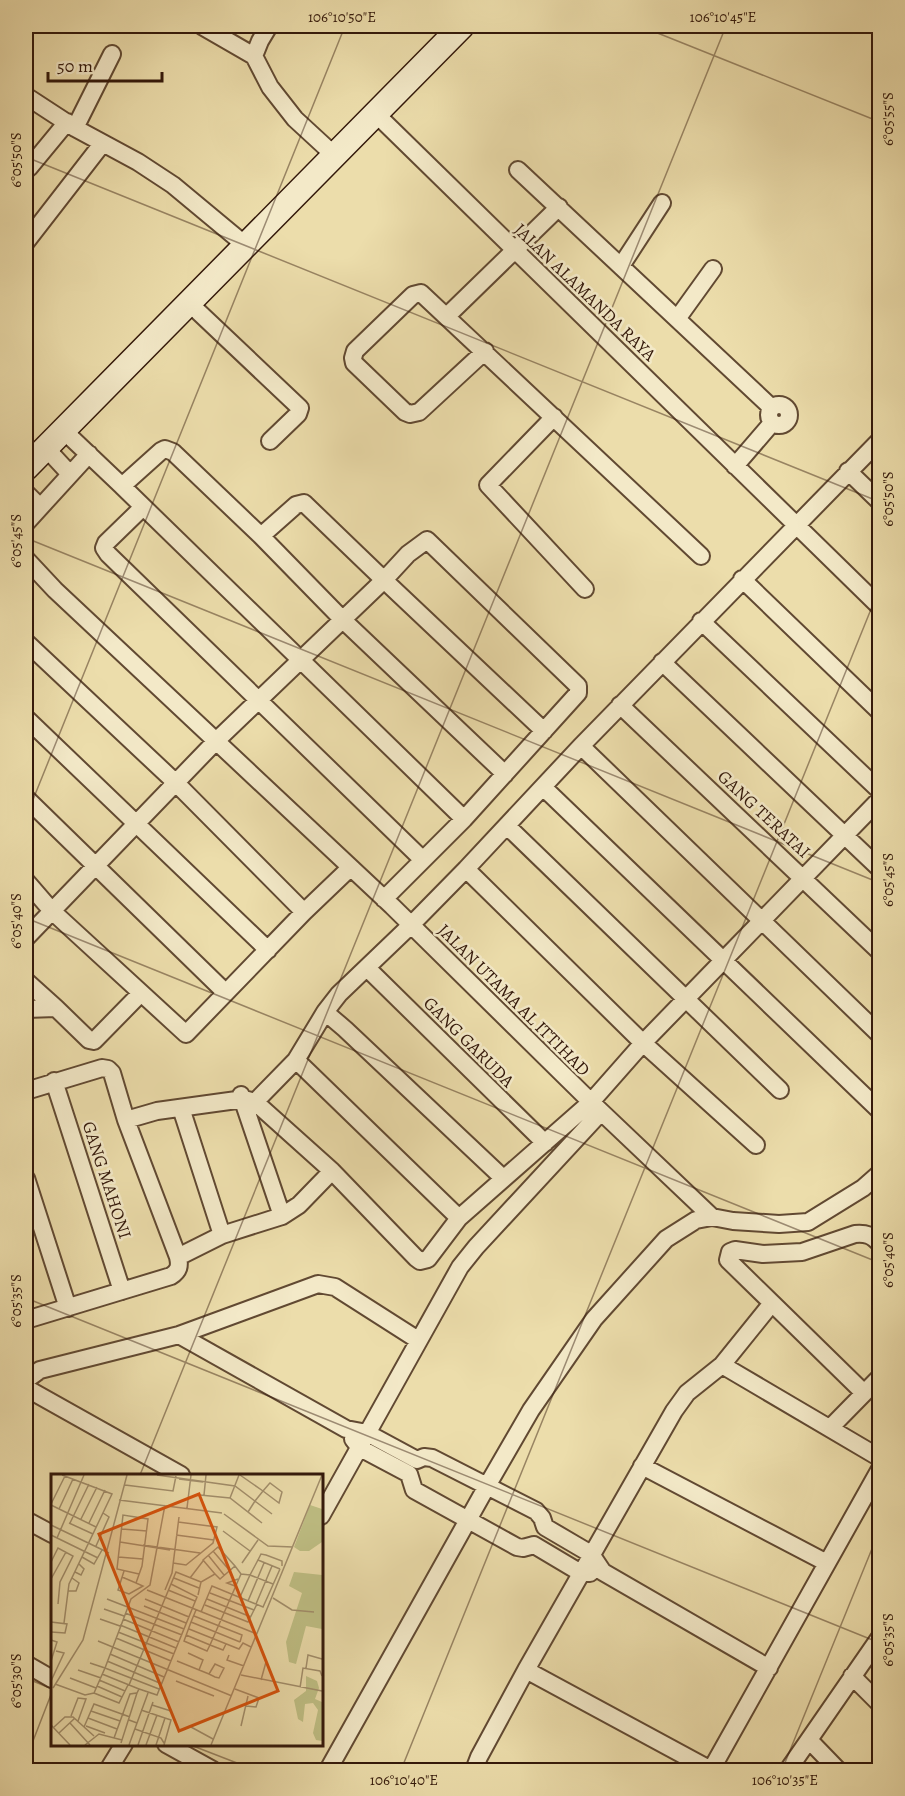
<svg xmlns="http://www.w3.org/2000/svg" width="905" height="1796" font-family="Alegreya,serif">
<rect width="100%" height="100%" fill="#ecddab"/>
<filter id="stains"><feTurbulence type="fractalNoise" baseFrequency=".00333" numOctaves="4"/><feColorMatrix values="0 0 0 0 .2 0 0 0 0 .09 0 0 0 0 .02 0 0 0 .5 -.17"/></filter>
<radialGradient id="worn" r=".72"><stop offset=".6" stop-color="#630" stop-opacity="0"/><stop offset="1" stop-color="#630" stop-opacity=".3"/></radialGradient>
<g fill="none" stroke-linecap="round" stroke-linejoin="round">
<g stroke="#614932" stroke-width="20">
<path id="minor" d="M202,26L254,56L270,87L295,119L333,154
M254,56L260,41L269,26
M26,96L75,128L138,162L173,185L244,244
M375,113L880,607
M75,128L112,54
M29,168L67,122
M518,170L772,408
M26,242L102,144
M621,266L662,203
M188,302L300,408L298,414L270,441
M447,316L559,207
M677,319L713,269
M485,351L419,412L410,414L405,412L354,363L353,358L355,351L413,295L421,293L701,556
M769 415a10 10 0 1 1 20 0a10 10 0 1 1-20 0Z
M554,417L488,485L585,589
M62,429L122,486L161,451L165,449L173,452L261,536L343,620L505,774
M45,447L70,474
M735,466L772,423
M848,471L880,502
M122,486L464,819
M26,493L40,507
M143,507L106,543L104,548L108,554L423,860
M26,523L89,454
M26,559L55,590L392,906L591,1102L712,1217
M742,579L880,712
M701,621L880,791
M26,642L175,782L304,912
M662,662L880,869
M620,705L880,952
M26,718L268,950
M581,746L880,1035
M543,787L880,1111
M26,798L225,992
M507,826L780,1090
M466,869L643,1043L756,1145
M26,881L52,911L186,1034L304,912L350,868
M384,899L464,819L578,693V686L427,540L408,554L384,580L544,731
M26,938L215,742L384,580L304,503L296,505L261,536
M367,968L545,1143
M26,981L56,1008L26,1009
M56,1008L89,1040L94,1041L141,993
M296,1060L459,1218
M54,1081L122,1291
M26,1091L102,1068L108,1069L112,1073L126,1120
M241,1095L282,1216
M255,1102L332,1171L416,1258L420,1261L428,1259L459,1218L591,1102L643,1043L880,799
M181,1108L222,1235
M26,1178L68,1308
M503,1178L345,1029L325,1012L339,994L411,925L466,869L581,746L880,440
M178,1257L222,1235L282,1216L299,1205L332,1171
M772,1303L728,1260L730,1252L735,1250L763,1254L802,1252L855,1234C866,1233 872,1235 880,1244
M26,1320L171,1276C179,1271 180,1266 178,1257L126,1120L157,1111L244,1099L255,1102L296,1060L325,1012
M179,1335L346,1429L367,1433L417,1460L424,1457L432,1458L536,1511L542,1518L545,1527L591,1554L603,1572L769,1668
M722,1365L880,1458
M26,1380L40,1370L179,1335L318,1284L335,1287L418,1340
M26,1388L181,1475
M830,1428L880,1377
M353,1439L360,1448L409,1474L414,1490L517,1547L523,1548L534,1545L581,1573H590
M642,1466L827,1563
M321,1516L460,1267L476,1247L601,1112
M26,1520L52,1534
M26,1664L52,1679
M526,1670L711,1770
M852,1676L880,1704
M809,1740L838,1770
M166,1744L213,1770
M108,1770L124,1744
M328,1770L487,1486L531,1410L594,1319L666,1239L696,1220L712,1217L733,1221L779,1224L808,1222L863,1188L880,1173
M474,1770L479,1757L526,1670L674,1411L687,1393L722,1365L772,1303L864,1393
M711,1770L880,1469
M788,1770L880,1637"/>
</g>
<g stroke="#33180a" stroke-width="27">
<path id="secondary" d="M26,468L462,26"/>
</g>
<use href="#minor" stroke="#f3e9c8" stroke-width="16"/>
<use href="#secondary" stroke="#f3e9c8" stroke-width="24"/>
</g>
<path fill="none" stroke="#33180a" stroke-width="1.5" stroke-opacity="0.45" d="M640,26L880,122M26,157L880,502M26,538L880,883M26,817L345,26M26,918L880,1263M26,1298L880,1643M140,1475L726,26M26,1678L52,1689M188,1744L255,1770M26,1759L52,1692M401,1770L880,587M782,1770L880,1529"/>
<g text-anchor="middle" stroke-width="5" stroke-linejoin="round" paint-order="stroke">
<g font-size="18" fill="#33180a" stroke="#f3e9c8">
<text transform="translate(585 292) rotate(44)" y="6">JALAN ALAMANDA RAYA</text>
<text transform="translate(764 814) rotate(43)" y="6">GANG TERATAI</text>
<text transform="translate(514 1000) rotate(45)" y="6">JALAN UTAMA AL ITTIHAD</text>
<text transform="translate(469 1042) rotate(45)" y="6">GANG GARUDA</text>
<text transform="translate(107 1180) rotate(72)" y="6">GANG MAHONI</text>
</g>
</g>
<g transform="translate(51 1474)">
<rect width="272" height="272" fill="#ecddab"/>
<path d="M259,31L271,35V68L258,77H249L243,73ZM243,98L271,101V155L255,152L245,190L238,188L235,168L251,119L238,112ZM255,202L266,207L268,214L264,225L271,228V267L265,266L262,259L267,236L262,229L254,230L252,248L247,245L243,226L255,217Z" fill="#bfbf84"/>
<path fill="none" stroke="#a28e6b" stroke-width="1.5" d="M11,1L61,20L18,110L13,149M106,1L184,12L221,40M189,1L212,17L228,29L231,18L219,9L218,10L212,17L204,27L197,38M128,5L152,8M74,11L122,17L125,2M149,21L179,24L211,49M153,21L155,1M179,24L188,1M68,26L171,39M0,30L14,2M0,31L45,53M136,34L140,1M8,35L22,5M173,40L217,72L242,73M30,45L46,13M18,49L42,60M19,49L38,10M38,49L54,16M0,51L58,79M71,55L96,57M172,57L199,77M0,61L47,84M125,61L163,66M6,64L33,1M69,68L119,76M92,71L149,79M45,72L58,43L52,39M162,77L179,97M157,81L173,101M31,83L43,90L51,76M67,83L92,85M207,86L210,80L215,81L231,87V92M0,88L7,74L22,82L9,108L7,130M122,89L135,91L162,69L166,53L127,48M191,89L207,66M184,92L190,100L199,101L207,86L229,95M73,97L67,116L78,120L92,112L85,109M24,98L30,101L33,95L28,90M71,103L85,109L91,92L97,45L72,41L66,95L88,100M123,104L148,114M139,104L152,87M0,105L15,78M184,112L176,109L187,105M96,116L206,160M114,116L121,99L128,43M117,116L144,127M17,117H25L28,109L21,104M159,119L203,136L206,130M147,121L150,108L164,100L152,86L167,73L184,92L169,105L164,100M189,123L199,101L222,110M222,124L241,136L263,138M56,125L133,155M94,125L138,143M156,125L200,143M197,127L213,89M205,130L221,92M154,131L197,148L203,136M93,132L135,149M53,135L73,142M150,138L161,112L212,133L229,95M74,139L131,161M143,142L191,161L189,168M49,145L69,152M72,145L128,168M0,148L16,150L14,159L0,158M140,148L189,168M69,151L125,174M138,155L188,175L192,169L200,173M67,158L123,180M135,161L159,171L156,177L133,167L140,148L145,136M65,164L120,187M0,166L6,168L0,187M47,167L181,222M175,170L172,176L159,171L190,100M137,179L152,186L148,196M59,180L113,203M178,181L176,186L193,192M56,187L111,210M126,187L158,200L164,203L168,204L173,194L164,190L158,200M39,189L54,194L80,125L99,111L114,31M255,194L257,181L271,185M27,196L50,204M51,200L88,215M190,201L271,217M19,204L45,214M48,206L74,217M210,206L215,188M0,207L13,179L5,177M125,207L163,222M4,210L34,221L43,219M77,211L68,229L43,219L54,194L108,215M78,211L125,98L150,108M46,212L71,223M2,214L32,166L76,1M249,214L252,194L269,197L271,202M184,215L208,224L205,233L195,232M86,219L88,215L106,221L146,123L120,110M101,231L120,237M90,236L120,246L113,271M40,237L69,247M20,242L27,224L35,225L27,247M37,244L66,255M78,246L86,249L97,219M19,249L39,271M0,251L19,271M35,252L54,259M190,252L197,222M3,253L14,243H22L43,262M33,253L43,230L79,243M140,253L162,265M84,255L110,264L113,269M8,259L24,244M63,264L79,220L86,219L70,269M34,271L48,260L71,266M78,271L86,249M87,271L102,228M95,271L106,241M105,271L114,244M160,271L271,1"/>
<path fill="#d6520c" fill-opacity="0.15" stroke="#d6520c" stroke-width="3" d="M148,20L227,217L128,257L48,60Z"/>
<rect width="272" height="272" fill="none" stroke="#33180a" stroke-width="3"/>
</g>
<rect width="905" height="1796" fill="none" stroke="#ecddab" stroke-width="66"/>
<path d="M48 72v9h114v-9" fill="none" stroke="#33180a" stroke-width="3"/>
<text x="57" y="72" font-size="18" fill="#33180a" stroke="#f3e9c8" stroke-width="4.5" paint-order="stroke">50 m</text>
<rect x="33" y="33" width="839" height="1730" fill="none" stroke="#33180a" stroke-width="2"/>
<g font-size="15" text-anchor="middle" fill="#33180a">
<text x="342" y="22">106°10'50"E</text>
<text x="723" y="22">106°10'45"E</text>
<text transform="translate(888 119) rotate(-90)" y="5">6°05'55"S</text>
<text transform="translate(16 160) rotate(-90)" y="5">6°05'50"S</text>
<text transform="translate(888 499) rotate(-90)" y="5">6°05'50"S</text>
<text transform="translate(16 541) rotate(-90)" y="5">6°05'45"S</text>
<text transform="translate(888 880) rotate(-90)" y="5">6°05'45"S</text>
<text transform="translate(16 921) rotate(-90)" y="5">6°05'40"S</text>
<text transform="translate(888 1260) rotate(-90)" y="5">6°05'40"S</text>
<text transform="translate(16 1301) rotate(-90)" y="5">6°05'35"S</text>
<text transform="translate(888 1640) rotate(-90)" y="5">6°05'35"S</text>
<text transform="translate(16 1681) rotate(-90)" y="5">6°05'30"S</text>
<text x="404" y="1785">106°10'40"E</text>
<text x="785" y="1785">106°10'35"E</text>
</g>
<rect width="100%" height="100%" filter="url(#stains)"/>
<rect width="100%" height="100%" fill="url(#worn)"/>
</svg>
